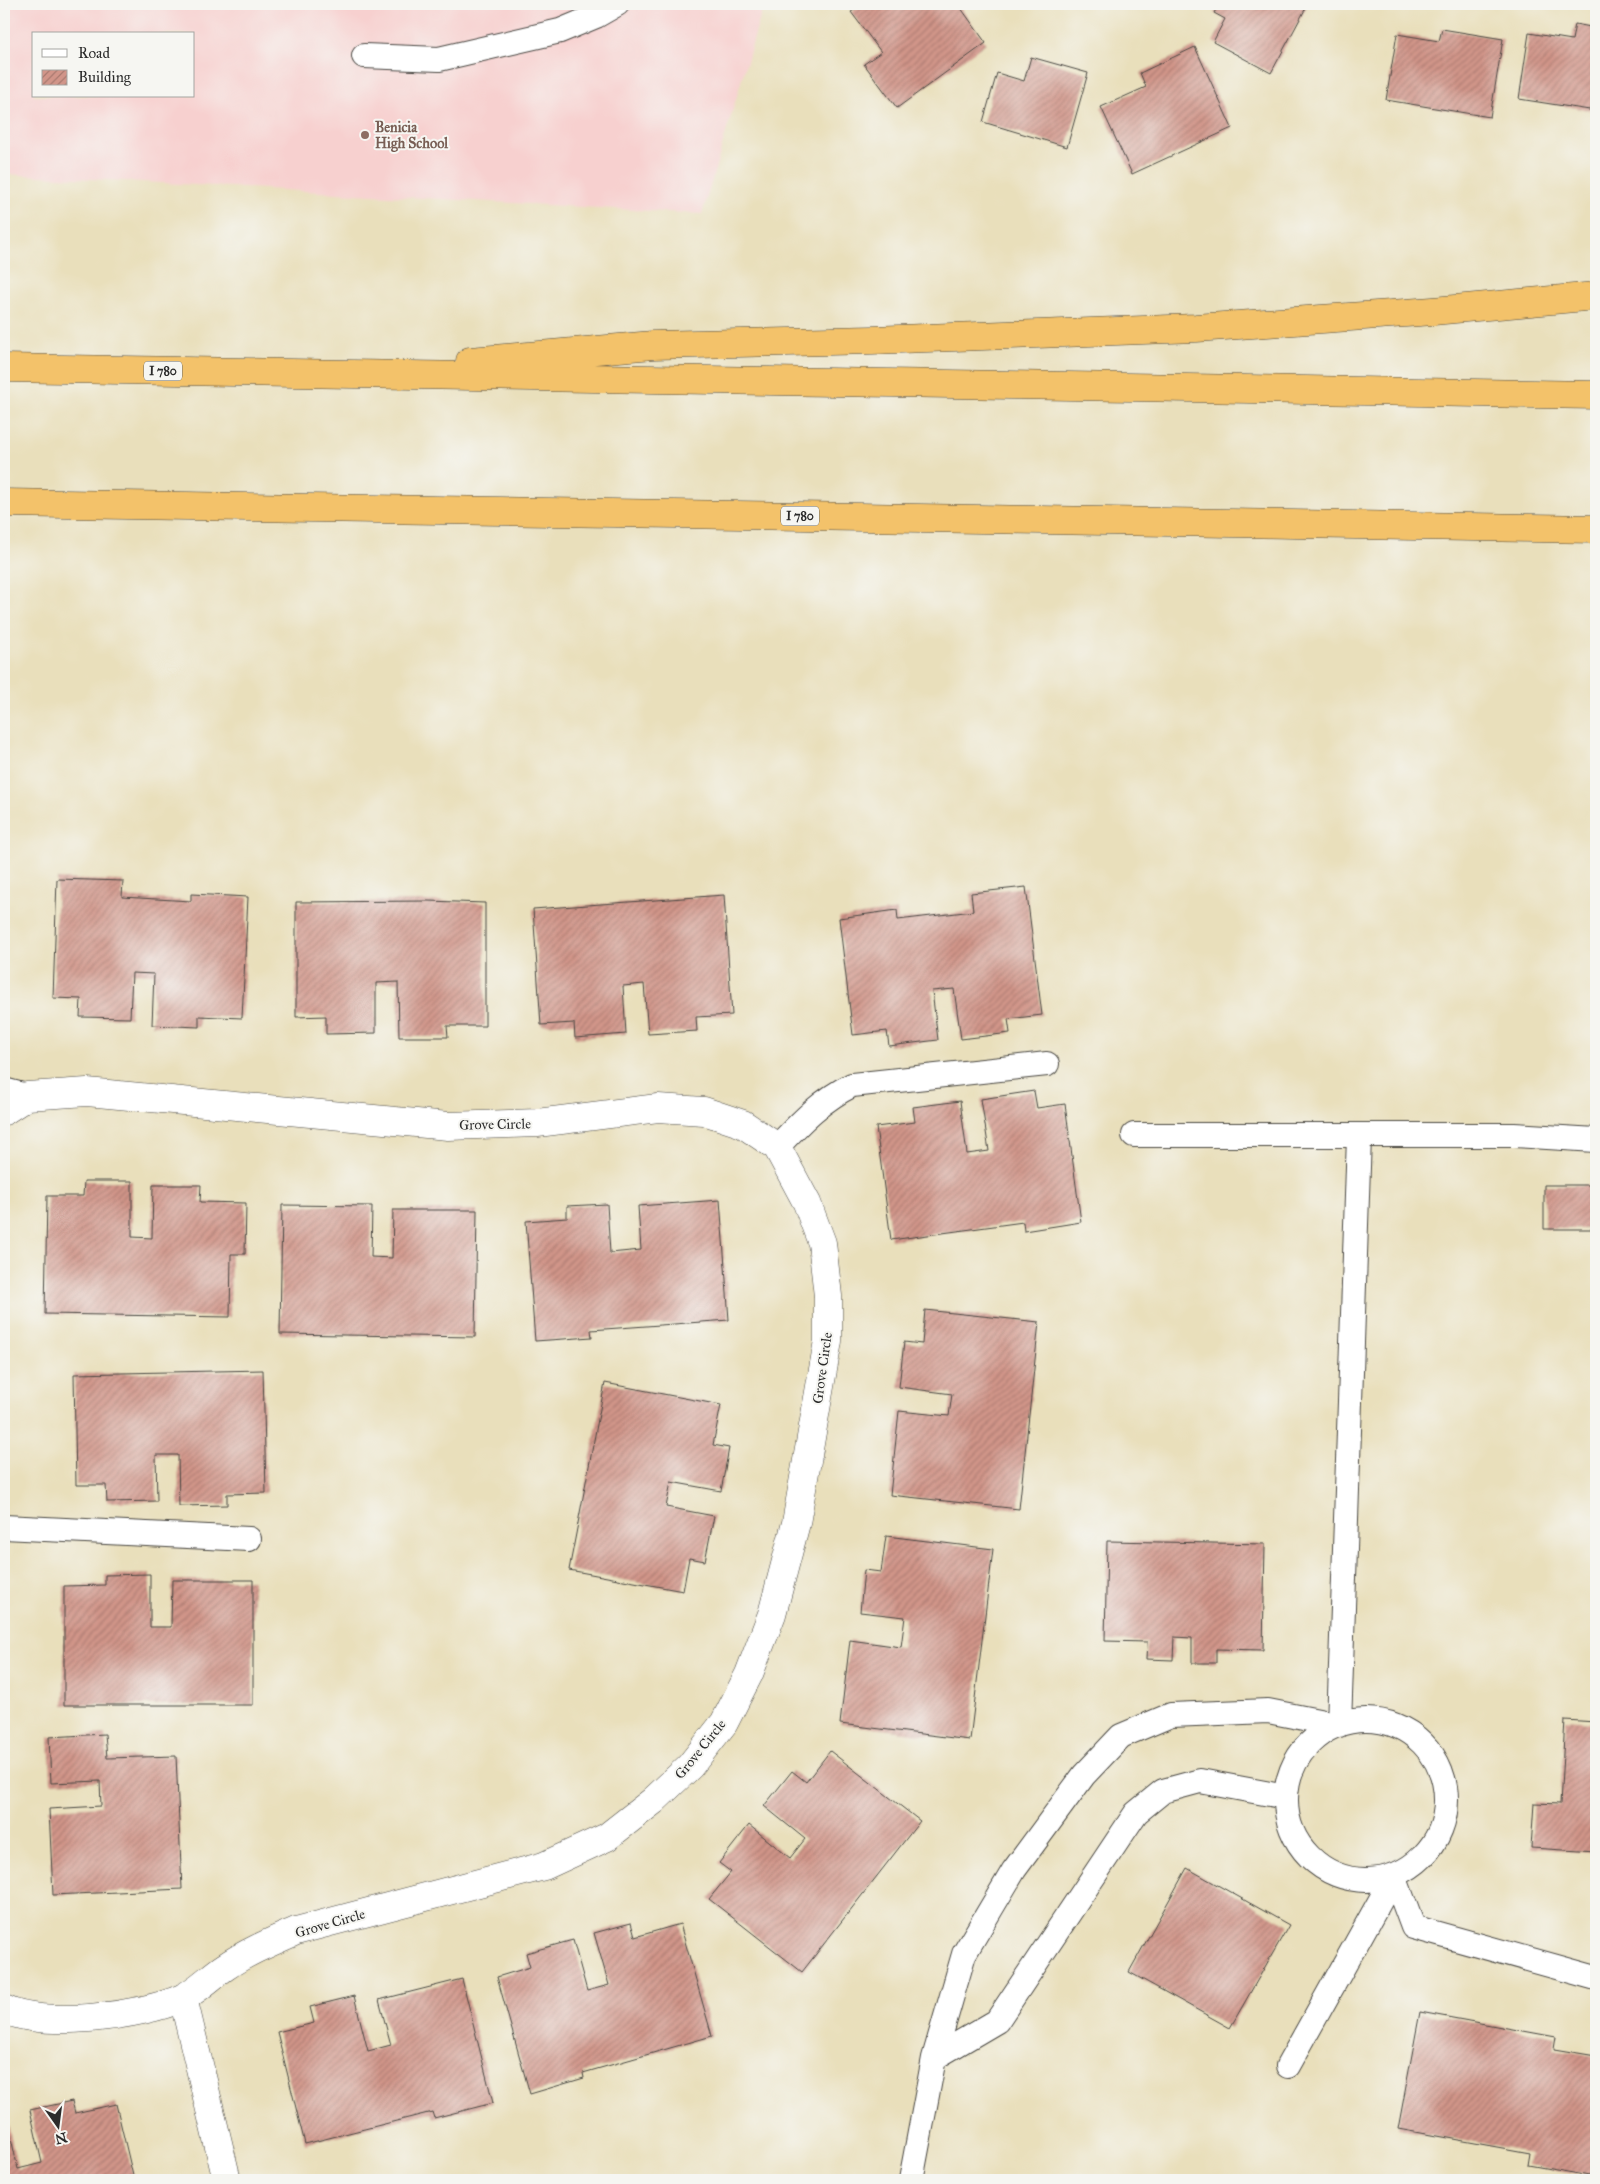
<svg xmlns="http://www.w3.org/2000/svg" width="1600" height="2184" font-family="'IM FELL Great Primer',serif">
<defs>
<pattern id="building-hatch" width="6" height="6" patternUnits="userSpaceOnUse" patternTransform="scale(1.25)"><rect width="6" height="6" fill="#d19589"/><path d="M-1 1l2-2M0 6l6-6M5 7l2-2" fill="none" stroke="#aa7a70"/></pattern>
</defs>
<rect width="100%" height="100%" fill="#f6f6f2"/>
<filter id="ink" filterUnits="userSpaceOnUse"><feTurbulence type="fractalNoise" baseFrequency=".02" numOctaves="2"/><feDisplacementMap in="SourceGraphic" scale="10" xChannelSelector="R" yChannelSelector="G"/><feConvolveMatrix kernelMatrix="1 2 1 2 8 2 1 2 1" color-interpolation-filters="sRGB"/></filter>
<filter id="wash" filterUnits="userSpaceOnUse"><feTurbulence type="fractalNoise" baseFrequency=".0096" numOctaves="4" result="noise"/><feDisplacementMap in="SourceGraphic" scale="20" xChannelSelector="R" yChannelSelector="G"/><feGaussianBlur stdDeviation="1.12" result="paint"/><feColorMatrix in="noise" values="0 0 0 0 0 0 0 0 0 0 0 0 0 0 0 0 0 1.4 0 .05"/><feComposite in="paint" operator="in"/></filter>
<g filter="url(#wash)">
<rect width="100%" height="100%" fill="#e9dfbb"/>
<path fill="#f7d0cf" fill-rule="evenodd" d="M4,4H764L702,214L4,174ZM34,34H194V96H34Z"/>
<g id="blocks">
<path fill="url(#building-hatch)" d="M863,4H935L938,8L943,4H958L986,43L897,108L864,64L881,52L851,12Z
M1219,4H1308L1271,73L1213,42L1225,19L1214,13Z
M1575,24L1596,28V111L1519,99L1529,33L1572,40Z
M1442,29L1503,39L1490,117L1386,100L1397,34L1439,41Z
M1195,47L1232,128L1132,174L1101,107L1146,87L1140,73Z
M1031,57L1088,73L1067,147L983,122L997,73L1024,81Z
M57,879L123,881L122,897L191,901V894L248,897L242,1018L199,1016V1027L152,1025L154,974L132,973L130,1018L80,1017L81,999L53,998Z
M1026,887L1042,1015L1008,1019L1010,1033L961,1039L954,989L932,991L938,1040L889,1046L887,1031L853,1035L839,918L897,910L898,920L973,911L971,893Z
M724,895L732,1015L696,1017L697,1031L648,1034L644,984L623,986L626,1034L575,1038L574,1023L541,1025L533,909Z
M428,901L485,903V1026H447L448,1037H399L398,982L376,983V1033L326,1034V1016L296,1017V902Z
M1034,1091L1037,1108L1065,1104L1081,1222L1024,1231L1023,1222L891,1240L876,1127L915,1122L913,1107L960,1101L967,1154L989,1151L981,1099Z
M84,1181H132V1237L152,1238L153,1185H201L200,1202L246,1203L245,1254H231L230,1317L45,1314L47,1196H83Z
M1544,1185H1596V1229H1544Z
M720,1200L729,1320L591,1330L592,1337L535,1341L526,1221L567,1218V1206L607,1204L610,1253L641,1250L638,1206Z
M282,1205L372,1206L371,1257L392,1258L393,1210H477L475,1337L280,1334Z
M925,1310L1039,1322L1019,1509L890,1495L899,1411L949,1416L952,1394L899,1387L904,1342L922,1344Z
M263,1370L266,1493L227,1494V1505L179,1506L178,1455H156L157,1501L107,1502L106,1485H76L74,1374Z
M605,1383L721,1405L713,1445L729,1448L721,1491L671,1482L666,1507L714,1516L705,1561L689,1558L683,1591L569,1570Z
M886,1536L993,1549L970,1740L840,1724L850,1640L901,1647L905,1617L860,1612L864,1570L881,1572Z
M1107,1541L1265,1544L1263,1650L1216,1649V1663H1192V1638L1174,1637L1173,1660L1146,1659L1147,1642L1105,1641Z
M150,1574V1627H171L172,1580H253V1705H64V1586L105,1585V1575Z
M1565,1720L1596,1722V1852L1531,1848L1534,1803L1560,1804Z
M105,1734L107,1758L176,1756L182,1889L53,1895L49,1809L101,1806L100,1781L51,1783L49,1737Z
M830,1751L920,1821L802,1972L709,1899L731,1872L719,1863L749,1825L790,1858L805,1839L764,1806L792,1771L806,1782Z
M1187,1868L1289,1925L1230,2028L1129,1972Z
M631,1923L635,1937L680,1924L712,2036L583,2073L584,2078L530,2094L497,1977L530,1967L526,1953L573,1940L587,1991L609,1985L594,1933Z
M462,1979L493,2103L434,2118L432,2112L305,2144L277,2032L314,2023L310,2007L354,1996L368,2051L391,2045L379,2000Z
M1420,2012L1556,2037L1554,2049L1596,2056V2177L1528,2165L1530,2153L1398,2129Z
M72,2101L75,2113L116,2104L134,2180H4V2117L6,2116L18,2169L42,2163L30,2110Z"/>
</g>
</g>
<g filter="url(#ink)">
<use href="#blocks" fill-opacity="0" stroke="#484641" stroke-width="1"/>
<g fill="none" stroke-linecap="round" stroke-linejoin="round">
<g stroke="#484641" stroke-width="26">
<path id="service" d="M364,56L439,59L560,31L596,16L617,4
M4,1090L27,1096
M1134,1135H1514L1596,1140
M777,1147C801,1122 820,1101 852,1085L1047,1064
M4,1527L249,1539
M1286 1800a80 80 0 1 1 160 0a80 80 0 1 1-160 0Z
M1394,1876L1413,1927L1596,1978
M934,2058L997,2021L1136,1813L1163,1791L1200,1781L1286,1797
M1288,2066L1394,1876
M911,2180L934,2058L964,1954L1014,1870L1084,1775L1121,1736L1171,1715L1268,1711L1339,1725L1359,1137"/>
</g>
<g stroke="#484641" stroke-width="29">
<path id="minor" d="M4,1111L27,1096L87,1092L448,1126L537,1123L658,1108L704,1111L743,1124L777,1147L807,1203L822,1243L828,1296V1341L796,1523L772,1614L749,1674L724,1723L690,1766L653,1801L607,1837L544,1866L296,1931C271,1942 247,1952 225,1967C211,1976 197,1991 182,1998C141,2016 43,2029 4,2009
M183,1998L227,2180"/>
</g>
<g stroke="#484641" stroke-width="29">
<path id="motorway" d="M470,361L653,345L872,340L1196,328L1433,311L1596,296
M4,368L1596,395
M4,503L1596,529"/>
</g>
<use href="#service" stroke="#fff" stroke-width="24"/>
<use href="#minor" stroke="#fff" stroke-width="28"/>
<use href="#motorway" stroke="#f3c26a" stroke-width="28"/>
</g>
</g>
<circle fill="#8d6e63" stroke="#f6f6f2" stroke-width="2" cx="365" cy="135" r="5"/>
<g text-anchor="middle" stroke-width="4" stroke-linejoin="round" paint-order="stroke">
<g fill="#f6f6f2" stroke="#686867" stroke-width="1">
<rect x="144" y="361.5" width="38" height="19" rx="4"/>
<rect x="781" y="506.5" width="38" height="19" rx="4"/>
</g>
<g font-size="12" font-weight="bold" fill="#2b2b2b">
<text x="163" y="375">I 780</text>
<text x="800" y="520">I 780</text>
</g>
<g font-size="14" font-weight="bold" fill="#785e54" stroke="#f6f6f2" text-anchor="start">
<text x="375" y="132">Benicia<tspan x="375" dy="16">High School</tspan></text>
</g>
<g font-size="14" fill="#2b2b2b" stroke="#f6f6f2">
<text transform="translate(495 1124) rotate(-1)" y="5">Grove Circle</text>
<text transform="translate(822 1368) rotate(-82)" y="5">Grove Circle</text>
<text transform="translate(700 1749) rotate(-51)" y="5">Grove Circle</text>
<text transform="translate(330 1923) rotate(-16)" y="5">Grove Circle</text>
</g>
</g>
<rect width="1600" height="2184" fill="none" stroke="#f6f6f2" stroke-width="20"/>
<rect x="32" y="32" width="162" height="65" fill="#f6f6f2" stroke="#a5a5a2"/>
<rect x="42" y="49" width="25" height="8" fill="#ffffff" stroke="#a5a5a2"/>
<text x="78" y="58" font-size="15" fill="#2b2b2b">Road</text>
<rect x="42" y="70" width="25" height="15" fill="url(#building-hatch)" stroke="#a5a5a2"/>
<text x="78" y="82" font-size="15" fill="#2b2b2b">Building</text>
<g transform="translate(58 2126) rotate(166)" stroke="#f6f6f2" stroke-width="4" paint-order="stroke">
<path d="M0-4L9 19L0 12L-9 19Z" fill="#2b2b2b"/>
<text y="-8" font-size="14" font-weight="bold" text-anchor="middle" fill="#2b2b2b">N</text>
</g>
</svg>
